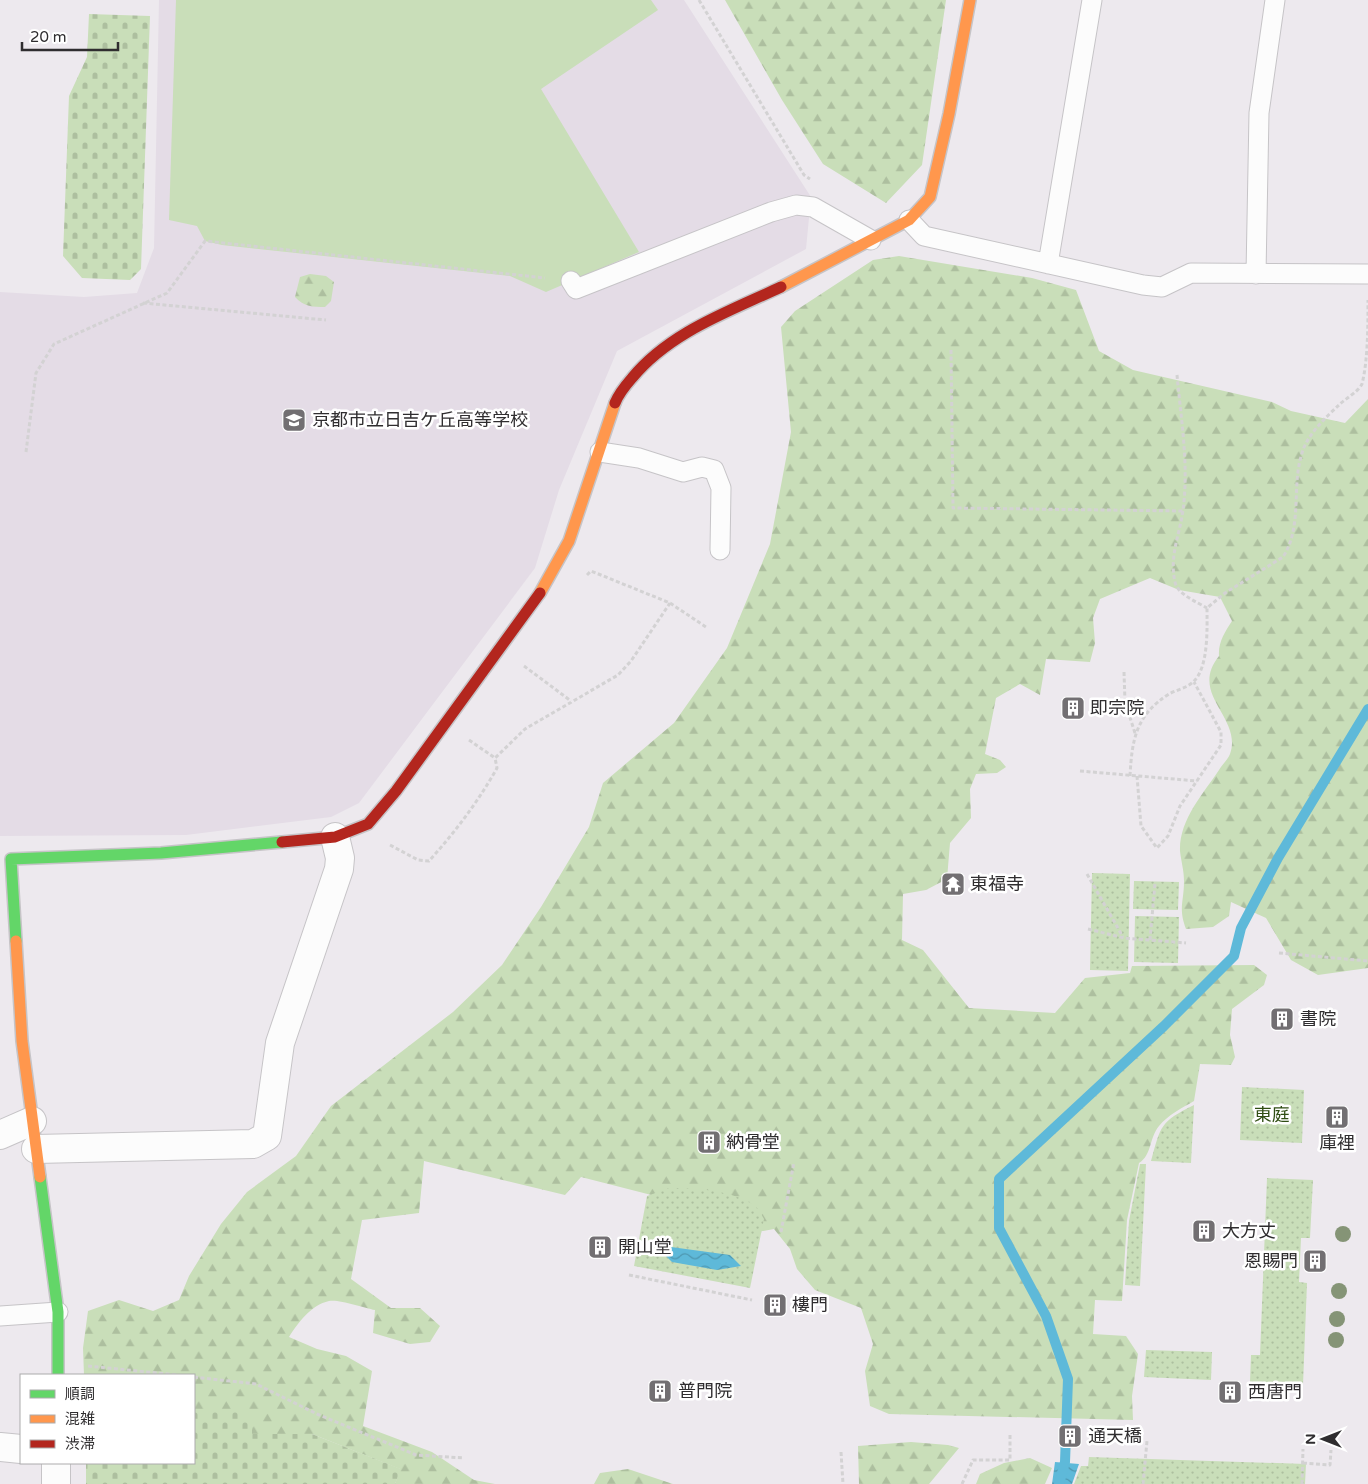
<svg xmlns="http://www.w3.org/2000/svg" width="1368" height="1484" font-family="'Varela Round','Noto Sans JP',sans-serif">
<defs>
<pattern id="forest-firs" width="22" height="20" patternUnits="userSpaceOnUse" patternTransform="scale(1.25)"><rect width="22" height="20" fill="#c9deb9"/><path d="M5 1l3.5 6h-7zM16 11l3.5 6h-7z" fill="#adbf9f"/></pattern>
<pattern id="cemetery-stones" width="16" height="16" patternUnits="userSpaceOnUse" patternTransform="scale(1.25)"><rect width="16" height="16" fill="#c9deb9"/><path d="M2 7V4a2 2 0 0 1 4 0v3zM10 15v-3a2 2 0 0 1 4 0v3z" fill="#adbf9f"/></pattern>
<pattern id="garden-dots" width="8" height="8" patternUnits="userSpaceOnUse" patternTransform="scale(1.25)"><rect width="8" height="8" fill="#c9deb9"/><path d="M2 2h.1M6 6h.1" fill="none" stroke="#adbf9f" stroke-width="1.8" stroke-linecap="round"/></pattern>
<pattern id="water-waves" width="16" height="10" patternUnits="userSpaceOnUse" patternTransform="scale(1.25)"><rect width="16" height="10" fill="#5eb9d9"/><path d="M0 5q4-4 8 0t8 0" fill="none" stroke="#4e97b0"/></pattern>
</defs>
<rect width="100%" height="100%" fill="#ede9ee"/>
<path fill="#e4dce6" d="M159,0H684L811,197L806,249L617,351L559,490L535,568L359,803L331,817L186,835L0,836V292L84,297L137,293L154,248Z"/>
<path fill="url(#forest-firs)" d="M725,0H946L922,165L886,203L823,164L782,100Z
M899,256L1032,278L1076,290L1099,351L1133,370L1272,402L1291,411L1345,423L1368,399V968L1318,975L1291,960L1266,918L1231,902L1229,916L1213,927L1186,929C1178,908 1184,902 1184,881C1184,870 1181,861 1180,851C1179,820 1203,794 1219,770C1222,765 1228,759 1230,754C1243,717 1188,695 1219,656C1218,642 1225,632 1232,621L1220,597L1179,590L1150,578L1100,599L1093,618L1095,643L1090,662L1046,659L1040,695L1020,684L996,698L985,754L1000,760L1006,767L997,773L976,774L970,789L971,818L950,843L947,879L926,890L903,894L902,940L923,950L969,1008L1055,1013L1085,978L1130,973L1132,966L1254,965L1267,975L1264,985L1232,1009L1230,1035L1235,1057L1231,1065L1200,1064L1194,1101C1182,1108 1168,1115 1159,1126C1149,1138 1152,1155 1139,1163L1127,1220L1122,1301L1095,1300L1093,1334L1126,1336L1138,1354L1132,1396L1133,1420L889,1414L870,1406L865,1371L873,1344L861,1308L815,1290L797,1269L790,1249L774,1229L747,1234L667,1199L581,1177L565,1195L424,1161L419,1213L362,1220L351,1279L391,1308H420L440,1326L430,1342L410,1344L373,1333L375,1310C364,1308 339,1299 329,1301C311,1305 298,1323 289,1337L317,1349L346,1356L372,1371L363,1426L432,1452L474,1480L495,1484H395L400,1469L312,1434H252L251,1410H194V1375H84L83,1348L88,1311L119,1300L153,1311L179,1300L189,1276L221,1224L247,1192L296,1156L331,1106L453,1012L502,965L541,907L589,827L603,783L674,723L727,648L770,544L791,432L781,327L795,311L873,260Z
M310,274L326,276L334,282L331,301L325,307C313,307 304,307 295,297L300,277Z
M911,1442L948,1445L959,1448L929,1484H859L858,1446Z
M1030,1458L1052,1468L1045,1484H976L980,1474L1004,1463Z
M628,1469L673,1484H594L600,1473Z"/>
<path fill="url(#cemetery-stones)" d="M89,14L150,16L141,269L130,280L82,278L63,256L69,96L87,57Z
M194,1410H252V1434H312L401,1469L395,1484H86V1463H194Z"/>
<path fill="url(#garden-dots)" d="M1092,873L1130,874L1128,971L1090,970Z
M1134,881L1179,882L1178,910L1133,909Z
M1135,916L1179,917L1178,963L1134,962Z
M1242,1087L1304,1090L1302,1143L1240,1140Z
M1194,1105L1191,1163L1151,1161C1161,1125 1160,1122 1194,1105Z
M1140,1164H1146L1140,1286L1125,1285L1129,1221Z
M1267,1178L1313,1180L1310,1238H1301L1299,1282L1307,1283L1303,1385L1250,1382L1251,1355H1260Z
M669,1188C696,1188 729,1190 752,1204C757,1206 761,1214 764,1219L750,1288L634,1266L647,1196Z
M1146,1350L1212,1352L1211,1380L1144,1377Z
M1089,1457L1306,1464L1305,1484H1074L1081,1466H1088Z"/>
<path fill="#c9deb9" d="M176,0H651L658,10L541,89L639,252L546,292L510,276L222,245L205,241L197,226L169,220Z"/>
<path fill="url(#water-waves)" d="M671,1247L730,1255L741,1266L717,1270L672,1262L663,1253Z
M1055,1462L1079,1464L1072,1484H1052Z"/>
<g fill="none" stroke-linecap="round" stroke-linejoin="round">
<path stroke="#5eb9d9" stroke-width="10" d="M1059,1484L1065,1462L1068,1379L1046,1316L999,1228V1179L1164,1026L1234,956L1241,928L1278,858L1368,709"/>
<g stroke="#c6c4c7" stroke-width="21">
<path id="lane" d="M909,220L924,236L1143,285L1162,287L1191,273L1368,274
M1048,264L1092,0
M1256,274L1259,113L1275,0
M571,281L576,289L771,212L796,205L813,207L871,240
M600,452L639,458L683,472L702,467L714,470L721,488L720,550
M0,1316L58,1312"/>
</g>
<g stroke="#c6c4c7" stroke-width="30">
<path id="street" d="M0,1135L32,1121
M36,1149L253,1144L267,1136L280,1043L339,869L340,858L335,837
M0,1447L21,1449
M56,1484V1463"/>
</g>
<g stroke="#c6c4c7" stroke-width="14">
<path id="fast" d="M16,941L11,859L161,853L282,842
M40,1177L58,1312V1375"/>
</g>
<g stroke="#c6c4c7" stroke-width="14">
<path id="slow" d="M781,287L909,220L930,197L949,114L970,0
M540,593L569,541L615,403
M16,941L22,1041L40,1177"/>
</g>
<g stroke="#c6c4c7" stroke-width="14">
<path id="jam" d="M615,403C619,393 625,386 632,378C670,332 728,312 781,287
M282,842L335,837L368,824L396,791L540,593"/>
</g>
<path stroke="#d3d2d3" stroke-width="3" stroke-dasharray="4 2.5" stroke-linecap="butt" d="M699,0L804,175L810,179
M143,303L326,320
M951,350L953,508L1183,511
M1177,375C1181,419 1189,466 1183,510C1180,534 1169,556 1175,582C1177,594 1197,602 1207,608
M26,452L36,373L54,344L167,293L205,241L545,278
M587,575L591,571L670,603L706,627
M524,666L571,701
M1124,672L1125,702L1135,733
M469,740L495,758
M1080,771L1197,781
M1130,776C1132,739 1136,715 1169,694C1176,690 1187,688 1193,682C1209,668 1207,627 1207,608L1225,593L1283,557C1303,526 1291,487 1302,453C1307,435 1326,417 1339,405C1346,398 1358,392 1362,384C1368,360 1368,326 1368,300
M1137,776L1141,826L1157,848L1168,836L1180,806L1221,745V732L1194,682
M390,845L418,860L429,861C455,832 478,802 497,768L495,758L525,729L618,675L631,661L670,603
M1087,874L1123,937
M1088,929L1124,938L1186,943
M1150,940L1155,883
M1279,953L1368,961
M781,1232L794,1162
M629,1275L752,1300
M88,1366L177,1375
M194,1377L256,1384L317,1414L416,1455L464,1458
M841,1452L843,1484
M1303,1463L1330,1465L1331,1450
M962,1484L973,1460H1010V1435
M1143,1484L1147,1441
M1302,1484L1303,1449"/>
<use href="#lane" stroke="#fcfcfc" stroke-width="19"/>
<use href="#street" stroke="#fcfcfc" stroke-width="28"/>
<use href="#fast" stroke="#63d668" stroke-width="11"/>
<use href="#slow" stroke="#ff974d" stroke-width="11"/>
<use href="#jam" stroke="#b3261e" stroke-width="11"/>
</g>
<g fill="#859476">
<circle cx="1343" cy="1234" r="8"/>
<circle cx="1339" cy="1291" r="8"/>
<circle cx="1337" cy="1319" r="8"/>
<circle cx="1336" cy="1340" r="8"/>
</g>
<defs>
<g id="school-square" transform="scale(1.25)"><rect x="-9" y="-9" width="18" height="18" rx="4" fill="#726f72" stroke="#fff"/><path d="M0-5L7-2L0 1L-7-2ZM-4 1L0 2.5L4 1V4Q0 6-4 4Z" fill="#fff"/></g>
<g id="building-square" transform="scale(1.25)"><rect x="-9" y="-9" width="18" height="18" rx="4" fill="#726f72" stroke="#fff"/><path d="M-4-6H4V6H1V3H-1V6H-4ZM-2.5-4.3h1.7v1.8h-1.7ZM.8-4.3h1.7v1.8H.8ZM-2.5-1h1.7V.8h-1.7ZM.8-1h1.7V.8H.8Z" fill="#fff"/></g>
<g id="temple-square" transform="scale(1.25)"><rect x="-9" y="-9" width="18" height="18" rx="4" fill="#726f72" stroke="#fff"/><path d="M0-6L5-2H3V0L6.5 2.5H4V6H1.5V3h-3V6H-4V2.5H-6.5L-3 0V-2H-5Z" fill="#fff"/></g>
</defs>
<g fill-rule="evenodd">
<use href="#school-square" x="294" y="420"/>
<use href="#building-square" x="1073" y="708"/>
<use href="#temple-square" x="953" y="884"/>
<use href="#building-square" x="1282" y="1019"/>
<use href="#building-square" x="1337" y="1117"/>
<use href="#building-square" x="709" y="1142"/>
<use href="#building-square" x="1204" y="1231"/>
<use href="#building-square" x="600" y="1247"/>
<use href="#building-square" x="1315" y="1261"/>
<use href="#building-square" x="775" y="1305"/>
<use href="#building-square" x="660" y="1391"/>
<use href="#building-square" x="1230" y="1392"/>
<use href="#building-square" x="1070" y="1436"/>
</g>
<g text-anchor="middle" stroke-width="5" stroke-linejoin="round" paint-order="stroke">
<g font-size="18" fill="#2f2d2f" stroke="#fff" text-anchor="start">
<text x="312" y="426">京都市立日吉ケ丘高等学校</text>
<text x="1090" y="714">即宗院</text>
<text x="970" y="890">東福寺</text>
<text x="1300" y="1025">書院</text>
<text x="726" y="1148">納骨堂</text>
<text x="1337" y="1149" text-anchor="middle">庫裡</text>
<text x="1222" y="1237">大方丈</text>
<text x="618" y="1253">開山堂</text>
<text x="1298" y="1267" text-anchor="end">恩賜門</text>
<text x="792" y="1311">樓門</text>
<text x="678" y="1397">普門院</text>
<text x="1248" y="1398">西唐門</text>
<text x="1088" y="1442">通天橋</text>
</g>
<g font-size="18" fill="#304e14" stroke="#fff">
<text x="1272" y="1121">東庭</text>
</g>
</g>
<rect x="20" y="1374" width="175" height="90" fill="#ffffff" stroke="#acabac"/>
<rect x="30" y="1390" width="25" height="8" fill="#63d668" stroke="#acabac"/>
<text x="65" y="1399" font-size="15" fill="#2f2d2f">順調</text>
<rect x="30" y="1415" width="25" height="8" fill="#ff974d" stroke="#acabac"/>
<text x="65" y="1424" font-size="15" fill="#2f2d2f">混雑</text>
<rect x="30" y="1440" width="25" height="8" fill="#b3261e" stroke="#acabac"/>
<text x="65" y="1449" font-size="15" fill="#2f2d2f">渋滞</text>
<g transform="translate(1323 1439) rotate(270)" stroke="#ffffff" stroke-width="4" paint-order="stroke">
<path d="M0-4L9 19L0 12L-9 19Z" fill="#2f2d2f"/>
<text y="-8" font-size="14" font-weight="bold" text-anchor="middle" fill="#2f2d2f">N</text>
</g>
<path d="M22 42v8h96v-8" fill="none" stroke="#2f2d2f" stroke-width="2.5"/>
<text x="30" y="42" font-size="15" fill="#2f2d2f" stroke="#ffffff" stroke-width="4" paint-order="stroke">20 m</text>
</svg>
